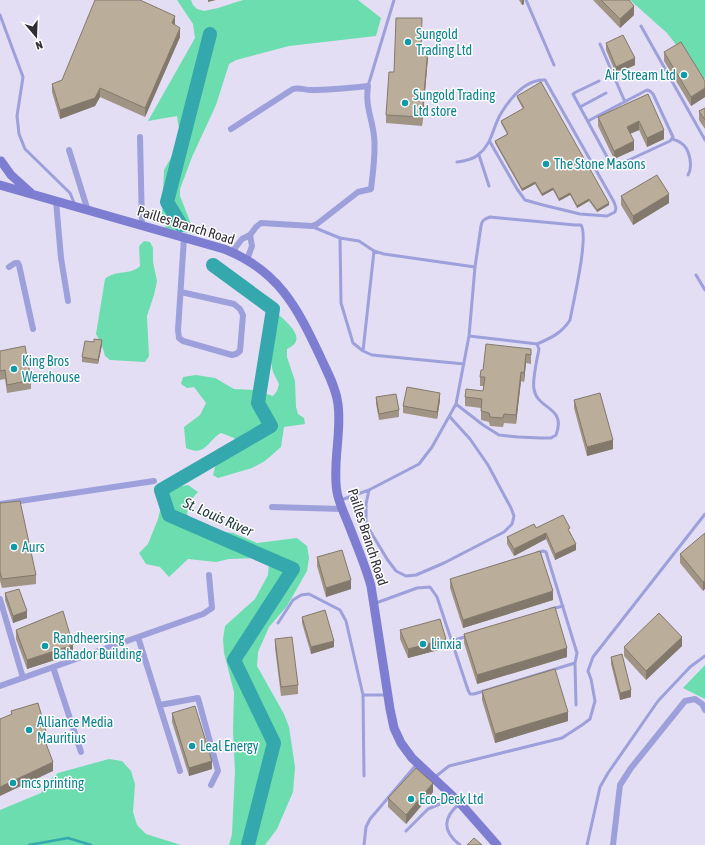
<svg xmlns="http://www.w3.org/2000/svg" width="705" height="845" font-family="'Asap Condensed',sans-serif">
<rect width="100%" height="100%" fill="#e4def4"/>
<path fill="#6bddae" d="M177,0H191L193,5L197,9L204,11L218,8L243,0H358L381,18L376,36L289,46L236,60L229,64L216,105L192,157L180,189V196L195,234L166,229L162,216L164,170L177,147L180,135L177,116L148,121L195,38L193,24Z
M630,0H705V79L702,78L667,33Z
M144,241L150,242L153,248V262L157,281L154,295L147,316L149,356L145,362L110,360L105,356L102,345L96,334L105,279C116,269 130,276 140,266L139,246Z
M279,315C289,324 308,340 287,349V357L295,381L296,407L298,414L304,418L305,424L284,427L281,447L265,461L252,468L218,478L213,475L215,467L238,444L234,438L221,433C207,441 206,457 186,448L184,427L200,415L206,403L194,387L187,388L181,384L183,377L196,375L215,378L234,389L254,390L273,396L277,391L279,384L273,372L264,326Z
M188,485L198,492L189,502L187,514L194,526L206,530L233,533L257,543L297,538L307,546L309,558L307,571L287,606L269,627L258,652L257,666L284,714L289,727L295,767L293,792L277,829L265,845H229L232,834L235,771L233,732L234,692L224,653L223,639L225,626L255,599L268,575L269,562L256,558L229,559L216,562L188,559L169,577L160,567L146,564L139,553L148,544L158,519L164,494L176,487Z
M705,665V699L683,688Z
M109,759L122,761L131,771L135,784L133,812L137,825L146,834L181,845H0V810L41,793L48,781L58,773Z"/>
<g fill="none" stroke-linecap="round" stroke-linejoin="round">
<path stroke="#34a8ac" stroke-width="2.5" d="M29,845L68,838L91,845"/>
<path stroke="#34a8ac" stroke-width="14" d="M181,225L167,202L210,34
M213,265L273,309L258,403L271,426L161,490L169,515L293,569L234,660L274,743L248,845"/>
<path stroke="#9da0da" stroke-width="3" d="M526,0L554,65
M0,15L23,77L17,116L19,134L25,149L70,193L75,205
M641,26L705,140
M600,44L625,102
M368,86L394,0
M580,107L606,93
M588,121L647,90L650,91L653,94L673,137L670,141L616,166H612L574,96L573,94L576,92L599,81
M672,139C675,140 679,141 681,143C690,148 693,167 688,175
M479,155L489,186
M457,162C464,161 472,160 478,155C492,144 492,130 500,115C509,100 525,79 545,80L614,202L616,208L615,212L607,216L580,214L543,205L525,200L517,189L490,142
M313,227L340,238L341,303L353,343L363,351L372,355L464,364
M340,238L359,241L374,251L384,254L475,267
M696,275L705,290
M363,351L374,251
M456,404L483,425L499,435L518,437L540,438H551L556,435C567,406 537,410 534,389C532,380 537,360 539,349L537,344L469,336
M369,490L366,504V524L387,559L396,571L406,576L416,575L444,563L504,532L512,524L514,516L511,508L488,465L470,439L450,417
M341,500L369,490L419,464L432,447L456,404L469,336L475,267L481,226C482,220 484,219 490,217L575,225H581C589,237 573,303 570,320C562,333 551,338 537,344
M537,553L543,551L546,552L577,653L575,663L576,705
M376,603L417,588L430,587L437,597L468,690L470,694H474L575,663
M551,609L563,606
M278,623L293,600L301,595L309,594L340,610L346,621L363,695L364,776
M451,641L468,636
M363,695H386
M435,777L449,766L562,738L582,725L590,719L595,701L591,679L588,671L593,657L705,514
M459,804C443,818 442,831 460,845
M406,831L428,809L442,803L450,796
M364,845L366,827L370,819L416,765
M587,845L600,787L608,773L658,701L690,667L705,656"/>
<path stroke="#9da0da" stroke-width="6" d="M231,129L293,89C299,87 304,90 311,90C330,90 349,88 368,86C365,107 372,117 374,136C376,153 373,171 371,189L358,192L317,224L312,226L261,223L256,227L250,235L242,239L232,252
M140,137L142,226
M69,150L88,211
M56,201L61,258L68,301
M247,260L252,246L250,235
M9,267L15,263H18L19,265L33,329
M181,292L234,304L240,309L243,315L240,351L236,354L232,355L183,341L179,338L178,330L184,238
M0,504L154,481
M272,507L342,509
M0,599L23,678
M138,637L180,771
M53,667L81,752
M0,686L203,614L212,608L209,575
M160,705L198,698L218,771L211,785
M613,845L620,785L631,768L685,701L695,699L702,704L705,710"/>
<path stroke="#7d7ed2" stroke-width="9" d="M1,161L11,175L31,193
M0,185L224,249C278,270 297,307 320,356C327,372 336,387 338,404C342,433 332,463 337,492C339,503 344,513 348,523C356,544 365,564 371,586L390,709L394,728L401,743L412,758L460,803L497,845"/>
</g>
<path fill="#a09584" d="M519,0H524V4L522,5Z
M593,0H629L634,15L620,28Z
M175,25L180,37L145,117L100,97L95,106L60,119L52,92V84L62,80Z
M606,43L635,65L616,74L606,50Z
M421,48L428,57L422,126L386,123V115L394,72Z
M664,52L705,81V97L691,106L664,61Z
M648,94L664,139L647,147L639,130L630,134L634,150L614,159L598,126V117Z
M517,96L609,205L597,212L589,201L577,208L570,195L559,201L553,190L542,196L535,184L522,191L495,143V141L507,134L501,123V121L523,109L517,98Z
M705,108V129L699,120V111Z
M621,196L669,203L633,225L621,205Z
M102,345L98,364L82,362V357Z
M531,349V364L526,363L524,382L521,381L516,424L504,423L503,427L490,426L489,422L481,420V408L465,406V397L483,391L484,386H480V377L483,370Z
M0,351L31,380V389L7,393L5,379L0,380Z
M376,397L399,410V417L379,420L376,404Z
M440,400L437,419L403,413V406Z
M574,400L613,449L587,456L574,408Z
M0,503L36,575V584L2,588L0,581Z
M536,528L570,532L576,550L555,560L546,539L514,556L507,544V537Z
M705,533L703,591L680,563V554Z
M317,557L351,589L326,597L317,566Z
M450,579L553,600L463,628L450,588Z
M5,593L27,618L13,623L5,600Z
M302,617L334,647L311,654L302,623Z
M16,630L73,654L27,669L16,639Z
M400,630L446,648L408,658L400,639Z
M464,634L567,657L477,684L464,643Z
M275,639L298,685V694L281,696L275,648Z
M682,646L646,680L624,656V647Z
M611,657L631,697L620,700L611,664Z
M482,691L568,721L495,743L482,700Z
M172,713L212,769L189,776L172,722Z
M433,792L406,824L388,807V798Z"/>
<path fill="#82796c" d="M208,0H216L208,2Z
M522,0H524V4L522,5Z
M634,6V15L620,28V19Z
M175,16V25L172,23Z
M180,28V37L145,117V108Z
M428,48V57L422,126V117Z
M635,58V65L616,74V67Z
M100,88V97L95,106L60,119V110Z
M705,88V97L691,106V97Z
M639,121V130L627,135V127Z
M664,130V139L647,147V138Z
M634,141V150L614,159V151Z
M535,182V184L522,191V189Z
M553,188V190L542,196V194Z
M570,193V195L559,201V199Z
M669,194V203L633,225V216Z
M589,199V201L577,208V206Z
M609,203V205L597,212V210Z
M102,340V345L98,364V360Z
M526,354V363L524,382V373Z
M521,372V381L516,424V415Z
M440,393V400L437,419V412Z
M613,440V449L587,456V447Z
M546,533V539L514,556V549Z
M576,544V550L555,560V554Z
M351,580V589L326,597V588Z
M705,581V589L703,591V582Z
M553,591V600L463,628V620Z
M27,611V618L13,623V616Z
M682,637V646L646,680V671Z
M446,639V648L408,658V649Z
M334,641V647L311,654V647Z
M73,645V654L27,669V660Z
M567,648V657L477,684V675Z
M631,690V697L620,700V693Z
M568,712V721L495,743V734Z
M46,731V740L42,742V733Z
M212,761V769L189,776V768Z
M53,762V771L0,796V787Z
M433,783V792L406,824V815Z"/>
<path fill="#baad9a" stroke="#82796c" d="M95,0H140L175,16L172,23L180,28L145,108L100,88L95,98L60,110L52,84L62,80Z
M601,0H629L634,6L620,19Z
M396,18H422L421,48H428L422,117L386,115L389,72H394Z
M623,35L635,58L616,67L606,43Z
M681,42L705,81V88L691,97L664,52Z
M541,82L609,203L597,210L589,199L577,206L570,193L559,199L553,188L542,194L535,182L522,189L495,141L508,134L501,121L524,108L517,96Z
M648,94L664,130L647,138L639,121L627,127L634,141L614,151L598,117Z
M705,108V120L699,111Z
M657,175L669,194L633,216L621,196Z
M94,339L102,340L98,360L82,357L85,341L94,342Z
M486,344L531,349V355L526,354L524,373L521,372L516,415L504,414L503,418L490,417L489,413L481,411L482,399L465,397L466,389L483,391L485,377H480L481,370H483Z
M25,346L31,380L7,385L5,370L0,371V351Z
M407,387L440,393L437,412L403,406Z
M600,393L613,440L587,447L574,400Z
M396,394L399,410L379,414L376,397Z
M20,501L36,575L2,579L0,572V503Z
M563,515L570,528L568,529L576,544L555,554L546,533L514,549L507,537L534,524L536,528Z
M705,533V581L703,582L680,554Z
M342,550L351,580L326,588L317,557Z
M540,551L553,591L463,620L450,579Z
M19,589L27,611L13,616L5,593Z
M555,607L567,648L477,675L464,634Z
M325,610L334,641L311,647L302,617Z
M63,611L73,645L27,660L16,630Z
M659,613L682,637L646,671L624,647Z
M440,619L446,639L408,649L400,630Z
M292,637L298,685L281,687L275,639Z
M622,654L631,690L620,693L611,657Z
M555,669L568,712L495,734L482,691Z
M38,703L46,731L42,733L53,762L0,787V719L12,714L11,711Z
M195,706L212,761L189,768L172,713Z
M416,768L433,783L406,815L388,798Z
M474,838L482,845H467Z"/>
<g fill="#0f9aa8" stroke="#fff" stroke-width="1.5">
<circle cx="408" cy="42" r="4"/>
<circle cx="684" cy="75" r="4"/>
<circle cx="405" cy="103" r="4"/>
<circle cx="546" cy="164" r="4"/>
<circle cx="14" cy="369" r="4"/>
<circle cx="14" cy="547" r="4"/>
<circle cx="423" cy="644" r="4"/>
<circle cx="45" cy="646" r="4"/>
<circle cx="29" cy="730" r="4"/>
<circle cx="192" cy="746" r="4"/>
<circle cx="13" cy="783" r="4"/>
<circle cx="411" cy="799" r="4"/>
</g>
<g text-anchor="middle" stroke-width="3" stroke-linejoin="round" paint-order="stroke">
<g font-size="14" fill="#0d838f" stroke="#fff" text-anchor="start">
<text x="416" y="39">Sungold<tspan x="416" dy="16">Trading Ltd</tspan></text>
<text x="676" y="80" text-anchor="end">Air Stream Ltd</text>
<text x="413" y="100">Sungold Trading<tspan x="413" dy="16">Ltd store</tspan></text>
<text x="554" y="169">The Stone Masons</text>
<text x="22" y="366">King Bros<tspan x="22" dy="16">Werehouse</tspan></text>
<text x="22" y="552">Aurs</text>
<text x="53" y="643">Randheersing<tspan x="53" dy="16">Bahador Building</tspan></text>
<text x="431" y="649">Linxia</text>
<text x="37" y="727">Alliance Media<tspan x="37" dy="16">Mauritius</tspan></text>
<text x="200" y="751">Leal Energy</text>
<text x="21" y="788">mcs printing</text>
<text x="419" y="804">Eco-Deck Ltd</text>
</g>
<g font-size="14" fill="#2f2d35" stroke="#fff">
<text transform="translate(186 225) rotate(17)" y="5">Pailles Branch Road</text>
<text transform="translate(368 537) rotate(72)" y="5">Pailles Branch Road</text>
</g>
<g font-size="15" font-style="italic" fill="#233c3d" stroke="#fff">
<text transform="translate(218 517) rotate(24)" y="5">St. Louis River</text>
</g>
</g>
<g transform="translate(36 36) rotate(161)" stroke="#ffffff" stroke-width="3" paint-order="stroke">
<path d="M0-3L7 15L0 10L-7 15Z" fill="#2f2d35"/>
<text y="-6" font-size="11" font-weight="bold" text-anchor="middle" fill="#2f2d35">N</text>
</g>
</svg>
